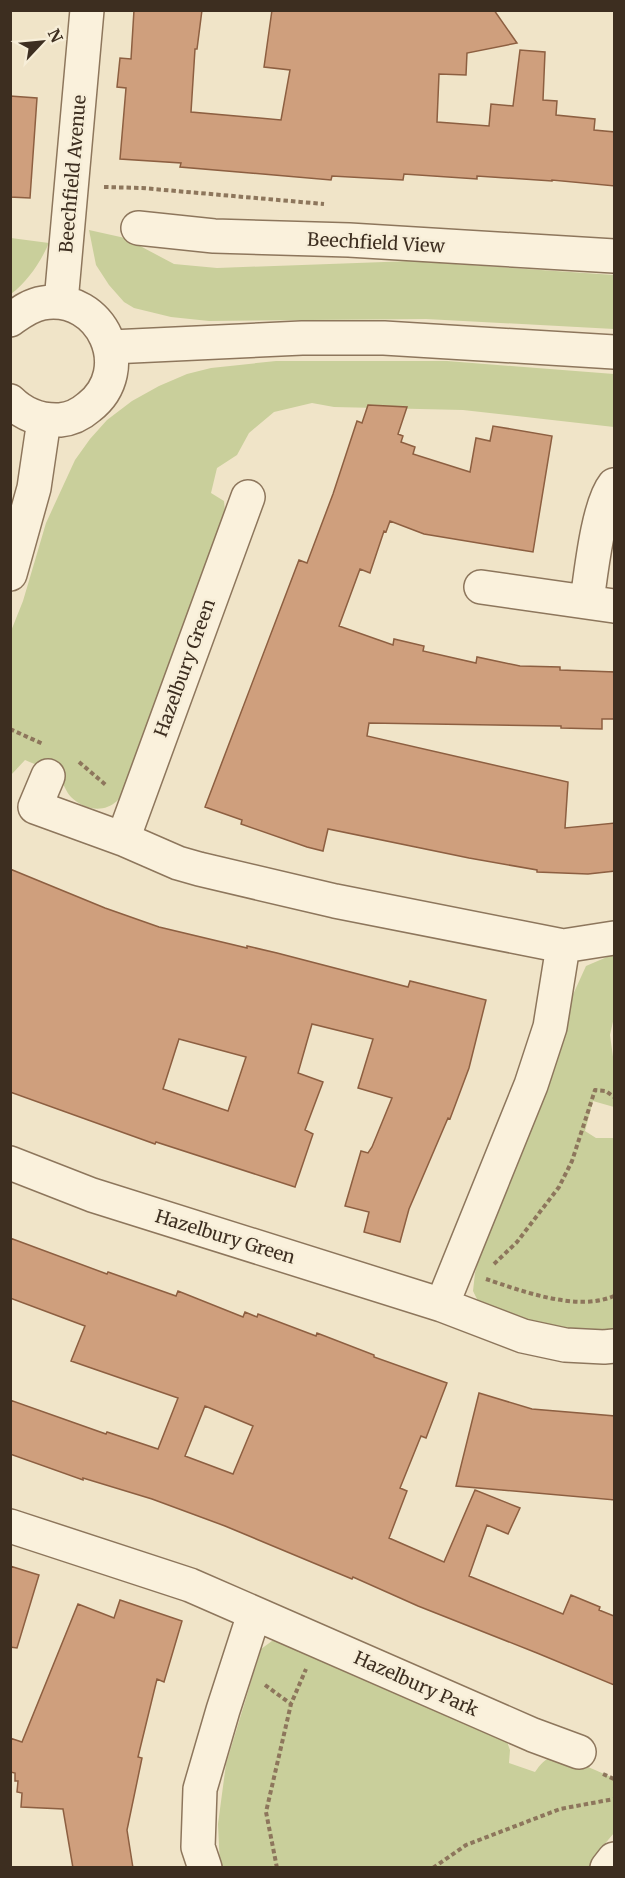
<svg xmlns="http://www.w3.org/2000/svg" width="625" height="1878" font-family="Merriweather,serif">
<rect width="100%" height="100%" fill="#f0e4c8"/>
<path fill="#c9cf9b" d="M89,230L125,238L174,264L217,268L412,261L614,275V329L426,319L209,321L171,317L134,308L124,302L109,285L96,265Z
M11,238L49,243C40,263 28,281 11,294Z
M276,361H447L614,374V427L463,410L334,407L312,403L274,412L249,433L237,455L217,468L211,493L224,501L226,521L128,781C125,787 122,797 117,801C103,814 83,809 71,797C66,792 65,786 61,781C52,771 37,765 25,760L11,775V631L23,601L46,523L75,460L90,439L107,420L132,401L159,386L187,374L211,368Z
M614,954V1017L610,1035L614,1064V1107L593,1101L585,1131L596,1138H614V1332L551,1329L487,1308L478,1301L473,1291L475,1273L481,1249L554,1068L571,999L586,966Z
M272,1641H290L505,1736L510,1750L509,1763L535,1772C540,1765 545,1758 554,1757C567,1756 601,1773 614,1778V1833L603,1846L590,1867L220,1868L218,1824L226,1764L261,1649Z"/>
<path fill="#cf9f7d" stroke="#8d5f41" stroke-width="1.5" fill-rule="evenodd" d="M134,10H202L197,49H195L191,112L281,120L290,70L264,67L272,10H494L517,43L467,53L466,75L439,74L437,122L489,126L491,104L513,106L520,50L545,52L543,100L557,101L556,115L595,119L594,130L615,132V186L552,180V181L477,176V179L404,174L403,180L332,176L331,180L180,167L181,163L120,159L126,88L117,87L120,58L131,59Z
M10,96L37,98L30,198L10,197Z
M368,405L407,407L398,434L403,436L401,442L415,447L413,454L470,472L476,438L490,441L493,426L552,436L533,552L424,534L390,521L386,532L384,531L370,573L360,569L339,626L393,645L394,639L424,646L423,651L476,663L477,657L520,666L560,667V670L615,672V719H602V729L561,728V726L369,723L367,736L568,782L565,828L615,823V871L588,874L537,872V870L469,858L328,829L323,851L307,847L241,824L242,820L205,807L299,560L307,563L333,494L357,421L362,423Z
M10,869L105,908L159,927L247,948V946L277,953L408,987L410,981L486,1000L469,1068L450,1119L448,1118L409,1209L400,1242L364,1232L369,1212L345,1206L361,1151L368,1153L372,1147L392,1098L358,1088L373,1039L312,1024L298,1073L323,1082L305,1130L313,1134L295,1187L156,1142L155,1144L10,1092ZM179,1039L246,1057L228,1111L163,1089Z
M10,1238L107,1274L108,1272L176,1296L178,1291L243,1317L245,1312L257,1317L258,1314L316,1336L317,1333L374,1355V1357L447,1383L426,1438L421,1436L400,1488L407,1491L389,1538L444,1562L475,1490L520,1508L508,1534L487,1525L469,1576L563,1614L571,1595L600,1607L599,1610L614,1616V1685L537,1653L418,1606L353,1577L352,1579L225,1526L152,1499L83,1478V1480L10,1454V1400L106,1434L107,1432L158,1449L178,1398L71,1361L85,1326L10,1298ZM205,1406L253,1426L233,1474L185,1456Z
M479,1393L532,1409L615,1416V1500L456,1486Z
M10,1566L39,1575L17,1648L10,1647Z
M120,1600L182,1621L164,1682L157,1679L138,1757L142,1758L127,1830L133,1868H73L63,1809L21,1807L22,1793L17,1792L18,1781H15V1773L10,1772V1738L22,1742L78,1604L114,1618Z"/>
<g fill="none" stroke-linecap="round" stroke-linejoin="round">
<g stroke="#8d765c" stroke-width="36">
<path id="minor" d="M138,228L214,236L349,240L614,256
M61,302L87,10
M10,320C20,313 30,305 43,303C102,293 137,370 89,407C81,414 71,419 60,420C41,421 24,415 10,401
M111,347L302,338H384L614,352
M10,574L34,488L44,420
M481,587L614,606
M587,601C591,573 598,505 614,485
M48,776L35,807L123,839L178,863L199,869L335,901L563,946L614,938
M123,839L248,497
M10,1163L92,1195L442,1305L523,1336L565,1345L604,1347L614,1346
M442,1305L531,1085L550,1027L563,946
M10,1526L190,1585L533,1735L579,1752
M205,1868L198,1847L200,1789L223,1710L254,1614
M607,1868L614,1859"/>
</g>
<path stroke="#8d765c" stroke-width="4" stroke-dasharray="4.5 3" stroke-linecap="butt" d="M104,187L142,188L324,204
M10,729L43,744
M79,762L107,786
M494,1264L517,1242L559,1187L572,1161L595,1090L606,1091L614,1097
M486,1279C522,1291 577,1312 614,1296
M265,1685L291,1704
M603,1774L614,1779
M277,1868L266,1812L291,1704L306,1669
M433,1868L466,1845L560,1809L614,1799"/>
<use href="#minor" stroke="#faf1dc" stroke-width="33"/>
</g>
<g text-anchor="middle" stroke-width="5" stroke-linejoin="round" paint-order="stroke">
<g font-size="18" fill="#3d2e20" stroke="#f7eed8">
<text transform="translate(73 174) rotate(-85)" y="6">Beechfield Avenue</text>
<text transform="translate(376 243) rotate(3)" y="6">Beechfield View</text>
<text transform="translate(185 668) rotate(-70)" y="6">Hazelbury Green</text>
<text transform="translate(225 1237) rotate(17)" y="6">Hazelbury Green</text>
<text transform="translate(416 1684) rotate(24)" y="6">Hazelbury Park</text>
</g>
</g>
<rect width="625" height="1878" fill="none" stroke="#3d2e20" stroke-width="24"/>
<g transform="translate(42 42) rotate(64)" stroke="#f7eed8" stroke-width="4.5" paint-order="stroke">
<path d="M0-4.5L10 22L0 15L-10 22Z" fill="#3d2e20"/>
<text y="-9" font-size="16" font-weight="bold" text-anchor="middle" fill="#3d2e20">N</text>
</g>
</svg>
